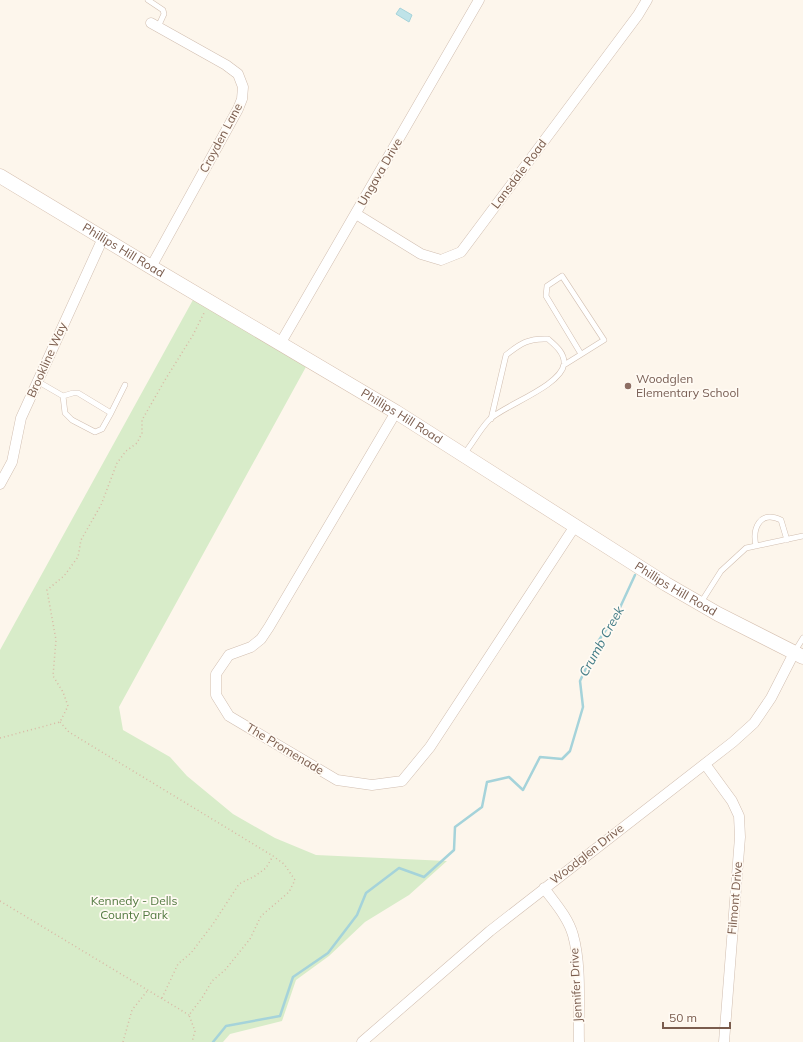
<svg xmlns="http://www.w3.org/2000/svg" width="803" height="1042" font-family="Mulish,sans-serif">
<rect width="100%" height="100%" fill="#fdf6ec"/>
<path fill="#d8ecc9" d="M194,298L307,365L119,707L123,730L170,757L187,776L233,814L275,838L316,855L447,861L409,895L365,922L329,956L296,980L282,1021L230,1034L223,1042H0V650Z"/>
<path fill="#bfe3e8" stroke="#a5d3da" d="M400,8L412,15L409,22L396,14Z"/>
<g fill="none" stroke-linecap="round" stroke-linejoin="round">
<path stroke="#a5d3da" stroke-width="2.5" d="M213,1042L226,1026L280,1016L293,977L328,953L357,915L366,893L399,868L424,877L454,850L455,827L482,807L487,782L509,777L523,790L540,757L562,759L570,751L583,707L580,681L599,640L617,614L635,575"/>
<g stroke="#d1beb0" stroke-width="6">
<path id="lane" d="M148,0L163,10L164,14L158,27
M564,365L604,340L562,276L547,286L546,296L581,354
M37,381L63,396L73,393H78L111,413L102,429L95,432L72,420L65,413L63,396
M111,413L125,385
M464,454C473,443 480,429 490,419C505,405 561,386 564,364C565,353 555,345 548,339C529,338 521,343 506,355L491,419
M756,546C752,528 760,510 781,520L787,540
M700,604L721,571L746,548L803,536
M795,651L803,638"/>
</g>
<g stroke="#d1beb0" stroke-width="11">
<path id="street" d="M356,214L421,254L441,260L461,252L638,15L647,0
M151,267L238,109L242,99L243,87L238,74L226,65L151,23
M280,344L479,0
M396,412L269,627L261,639L251,647L229,655L216,674V695L229,716L337,780L372,785L402,781L430,747L575,526
M0,484L12,462L21,418L103,238
M705,764L732,801L739,816L740,837L724,1042
M544,888C554,902 568,917 573,935C582,967 578,1008 579,1042
M362,1042L490,931L733,742L754,723L771,698L794,653"/>
</g>
<g stroke="#d6c0b0" stroke-width="15">
<g id="secondary">
<path id="s1" d="M0,176L151,267L396,412L666,584L718,614L803,657"/>
</g>
</g>
<path stroke="#d9b8a5" stroke-width="1.5" stroke-dasharray="1 3" stroke-linecap="butt" d="M60,722L69,732L87,743L273,856L284,864L295,880L289,892L261,916L250,939L225,970L212,981L202,998L189,1015L195,1031L192,1042
M0,738L60,722L68,706L63,692L53,676L56,640L47,590L64,576L78,557L81,540L101,505L117,463L126,451L137,443L142,433V420L165,380L193,335L205,311
M0,901L189,1015
M162,998L178,964L191,953L213,924L239,884L255,876L266,868L273,856
M123,1042L132,1010L148,990"/>
<use href="#lane" stroke="#fff" stroke-width="5"/>
<use href="#street" stroke="#fff" stroke-width="10"/>
<use href="#secondary" stroke="#fff" stroke-width="14"/>
</g>
<circle fill="#8d6e63" stroke="#fffaf3" stroke-width="1.5" cx="628" cy="386" r="4"/>
<g text-anchor="middle" stroke-width="3.5" stroke-linejoin="round" paint-order="stroke">
<g font-size="12" fill="#7a5c4d" stroke="#fffaf3">
<text transform="translate(221 138) rotate(-62)" y="4">Croyden Lane</text>
<text transform="translate(380 172) rotate(-60)" y="4">Ungava Drive</text>
<text transform="translate(519 174) rotate(-53)" y="4">Lansdale Road</text>
<text dy="4" stroke="none"><textPath href="#s1" startOffset="144">Phillips Hill Road</textPath></text>
<text transform="translate(47 360) rotate(-66)" y="4">Brookline Way</text>
<text dy="4" stroke="none"><textPath href="#s1" startOffset="468">Phillips Hill Road</textPath></text>
<text dy="4" stroke="none"><textPath href="#s1" startOffset="792">Phillips Hill Road</textPath></text>
<text transform="translate(285 749) rotate(31)" y="4">The Promenade</text>
<text transform="translate(587 854) rotate(-38)" y="4">Woodglen Drive</text>
<text transform="translate(735 898) rotate(-85)" y="4">Filmont Drive</text>
<text transform="translate(576 985) rotate(-93)" y="4">Jennifer Drive</text>
</g>
<g font-size="12" fill="#785e54" stroke="#fffaf3" text-anchor="start">
<text x="636" y="383">Woodglen<tspan x="636" dy="14">Elementary School</tspan></text>
</g>
<g font-size="12" fill="#537a41" stroke="#fffaf3">
<text x="134" y="905">Kennedy - Dells<tspan x="134" dy="14">County Park</tspan></text>
</g>
<g font-size="13" font-style="italic" fill="#437c86" stroke="#fffaf3">
<text transform="translate(601 641) rotate(-61)" y="5">Crumb Creek</text>
</g>
</g>
<path d="M663 1022v6h67v-6" fill="none" stroke="#7a5c4d" stroke-width="2"/>
<text x="669" y="1022" font-size="12" fill="#7a5c4d" stroke="#fffaf3" stroke-width="3" paint-order="stroke">50 m</text>
</svg>
